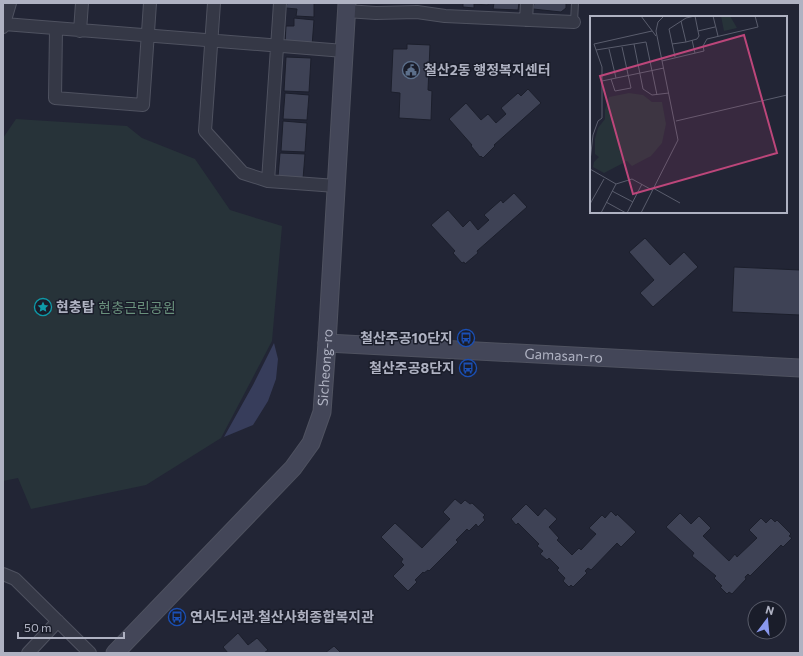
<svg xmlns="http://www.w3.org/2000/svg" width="803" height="656" font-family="Commissioner,'Noto Sans KR',sans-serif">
<rect width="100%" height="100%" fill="#222535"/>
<path fill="#273339" d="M16,119L127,126L142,138L195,159L230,210L282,226L272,341L221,438L146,485L31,509L18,478L3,481V138Z"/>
<path fill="#373d5b" d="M274,343L278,359L276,379L268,401L253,425L224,437L253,385Z"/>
<path fill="#3e4255" stroke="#1c1f2c" d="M287,3H314V17L296,16L297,9L286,8Z
M463,3H488V5L474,4V8L463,7Z
M494,3H519L518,10L493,9Z
M534,3H566V8L561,12L533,9Z
M294,18L314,20L312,46L285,44L286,26H294Z
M407,44L430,45L428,90L432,91L431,120L399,118L400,93L391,92L393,49H407Z
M286,57L311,58L309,92L284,91Z
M528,89L541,103L494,145L495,146L483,158L481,156L480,157L471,146L472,145L449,119L466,103L481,120L488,114L496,123L506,114L501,108L518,93L521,96Z
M285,93L309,95L307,120L283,119Z
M283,121L307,123L305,152L281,151Z
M280,153L305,154L303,179L278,177Z
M514,193L527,207L477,251L478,253L465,264L464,262L462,263L453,253L455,251L431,225L448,210L463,227L470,220L478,230L489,220L484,215L501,200L503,203Z
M645,238L670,265L684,252L698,267L653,307L640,293L654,280L629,252Z
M734,267L800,270V315L732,312Z
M455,499L461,504L465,500L470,504L472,503L485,515L483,517L485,520L478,527L476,524L469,531L467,529L456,540L458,542L429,571L428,570L424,573L423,572L415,580L417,582L408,591L393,576L404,565L401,562L403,559L381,537L395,523L422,548L450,519L443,512Z
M526,504L538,516L545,508L557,519L549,527L559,538L557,540L572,555L579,548L581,550L596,534L589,528L602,515L605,518L611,511L616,516L617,514L636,532L621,547L617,543L591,570L588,568L585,571L587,573L573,587L571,585L569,587L563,581L565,578L557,570L559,568L549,558L547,560L540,554L543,551L537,546L539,544L518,523L516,525L511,519Z
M680,513L691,524L699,516L711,528L703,536L729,561L735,554L737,557L757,538L749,530L761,518L766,523L771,518L775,522L777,520L791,534L789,536L792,538L783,547L781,545L750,576L748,574L745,577L746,579L732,594L729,592L727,594L720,587L722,586L714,578L716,576L692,556L694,553L666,527Z
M238,633L248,645L257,638L268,650L264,653H228L223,647Z
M334,646L341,653H325Z"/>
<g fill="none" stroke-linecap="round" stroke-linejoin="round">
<g stroke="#4f5260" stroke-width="8">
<path id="service" d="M574,22L575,3"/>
</g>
<g stroke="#4f5260" stroke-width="14">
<path id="minor" d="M214,3L205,131L243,173L268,181L336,186
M346,11L376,13L417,12L445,16L574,22
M526,20L527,3
M4,24L344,51
M3,27L10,3
M56,29L55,98L143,105L150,3
M80,31L82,3
M268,181L280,3
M3,574L15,579L90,653
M28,653L58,621"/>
</g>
<g stroke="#4f5260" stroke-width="19">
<g id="secondary">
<path id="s1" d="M327,343L800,368"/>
<path id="s2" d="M115,653L293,468L311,443L322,412L327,343L347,3"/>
</g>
</g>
<use href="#service" stroke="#353846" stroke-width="6"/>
<use href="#minor" stroke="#353846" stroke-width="12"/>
<use href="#secondary" stroke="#434658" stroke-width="17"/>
</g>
<defs>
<g id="civic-ring" transform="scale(0.9)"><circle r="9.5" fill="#1a1d2a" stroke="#5c6f8a" stroke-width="1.5"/><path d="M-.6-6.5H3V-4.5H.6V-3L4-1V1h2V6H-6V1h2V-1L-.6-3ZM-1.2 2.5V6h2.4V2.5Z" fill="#5c6f8a"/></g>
<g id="sight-ring" transform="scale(0.9)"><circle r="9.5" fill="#1a1d2a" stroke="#0f9aa8" stroke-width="1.5"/><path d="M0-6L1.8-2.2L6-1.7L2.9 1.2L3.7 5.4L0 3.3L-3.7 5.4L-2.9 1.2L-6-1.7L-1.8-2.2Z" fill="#0f9aa8"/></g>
<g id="bus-ring" transform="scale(0.9)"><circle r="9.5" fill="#1a1d2a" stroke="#1a4fb4" stroke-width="1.5"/><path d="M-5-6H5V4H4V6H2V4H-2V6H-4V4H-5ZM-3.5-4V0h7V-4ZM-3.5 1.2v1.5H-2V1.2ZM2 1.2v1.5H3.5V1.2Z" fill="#1a4fb4"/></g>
</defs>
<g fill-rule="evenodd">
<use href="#civic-ring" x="411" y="70"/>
<use href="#sight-ring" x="43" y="307"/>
<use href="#bus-ring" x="466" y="338"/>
<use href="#bus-ring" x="468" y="368"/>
<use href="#bus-ring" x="177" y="617"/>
</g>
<g text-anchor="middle" stroke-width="3" stroke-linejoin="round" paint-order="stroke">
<g font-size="14" font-weight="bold" fill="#afb2c2" stroke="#1a1d2a" text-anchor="start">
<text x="424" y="75">철산2동 행정복지센터</text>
<text x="56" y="312">현충탑</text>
<text x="453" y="343" text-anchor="end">철산주공10단지</text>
<text x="455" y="373" text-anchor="end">철산주공8단지</text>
<text x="190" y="622">연서도서관.철산사회종합복지관</text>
</g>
<g font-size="14" fill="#69907c" stroke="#1a1d2a">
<text x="137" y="313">현충근린공원</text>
</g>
<g font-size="14" fill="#afb2c2" stroke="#1a1d2a">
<text dy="5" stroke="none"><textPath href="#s1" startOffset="237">Gamasan-ro</textPath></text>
<text dy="5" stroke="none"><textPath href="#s2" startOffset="365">Sicheong-ro</textPath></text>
</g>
</g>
<g transform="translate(590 16)">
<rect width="197" height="197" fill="#222535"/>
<path d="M131,0H140L147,12L134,15ZM39,77L53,79L62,86H72L76,108L72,127L61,140L42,150L37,145L14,157L3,151L4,146L9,141L5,138V123L8,112L15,103V94L19,81Z" fill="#273339"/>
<path fill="none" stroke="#5a5d6d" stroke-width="1" d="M51,0L66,20M123,0L128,20M91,5L96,26L107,23L109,20L105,0M108,15L125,11M102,24L105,37M44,28L53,73L62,79L79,77M82,28L96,26M19,33L26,62M6,34L56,26L67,79M85,41L79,13L96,2L105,0M72,45L114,35L113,30L117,23L168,11L165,0M21,63L25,75L41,72L32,31M12,65L74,52M86,105L197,79M0,145L3,119L8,105L12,102V51L4,28L62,15M0,153L26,168L42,163L62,174M63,172L90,187M22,175L43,186M16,186L36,197M0,188L14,163M11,197L26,168M37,197L52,168M51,197L88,124L66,15L68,6L74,0"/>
<path fill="#bc467a" fill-opacity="0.15" stroke="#bc467a" stroke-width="2" d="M154,19L187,137L43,178L10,60Z"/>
<rect width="197" height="197" fill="none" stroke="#afb2c2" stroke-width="2"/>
</g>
<rect width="803" height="656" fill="none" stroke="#afb2c2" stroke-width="8"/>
<g transform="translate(767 620) rotate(16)"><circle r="19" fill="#1a1d2a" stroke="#565967"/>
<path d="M0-3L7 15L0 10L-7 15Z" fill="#8998ed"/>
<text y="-6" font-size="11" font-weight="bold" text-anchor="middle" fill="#afb2c2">N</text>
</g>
<path d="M18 632v6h106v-6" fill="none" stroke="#afb2c2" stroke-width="2"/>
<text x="24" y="632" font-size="12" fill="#afb2c2" stroke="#1a1d2a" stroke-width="3" paint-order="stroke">50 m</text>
</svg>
